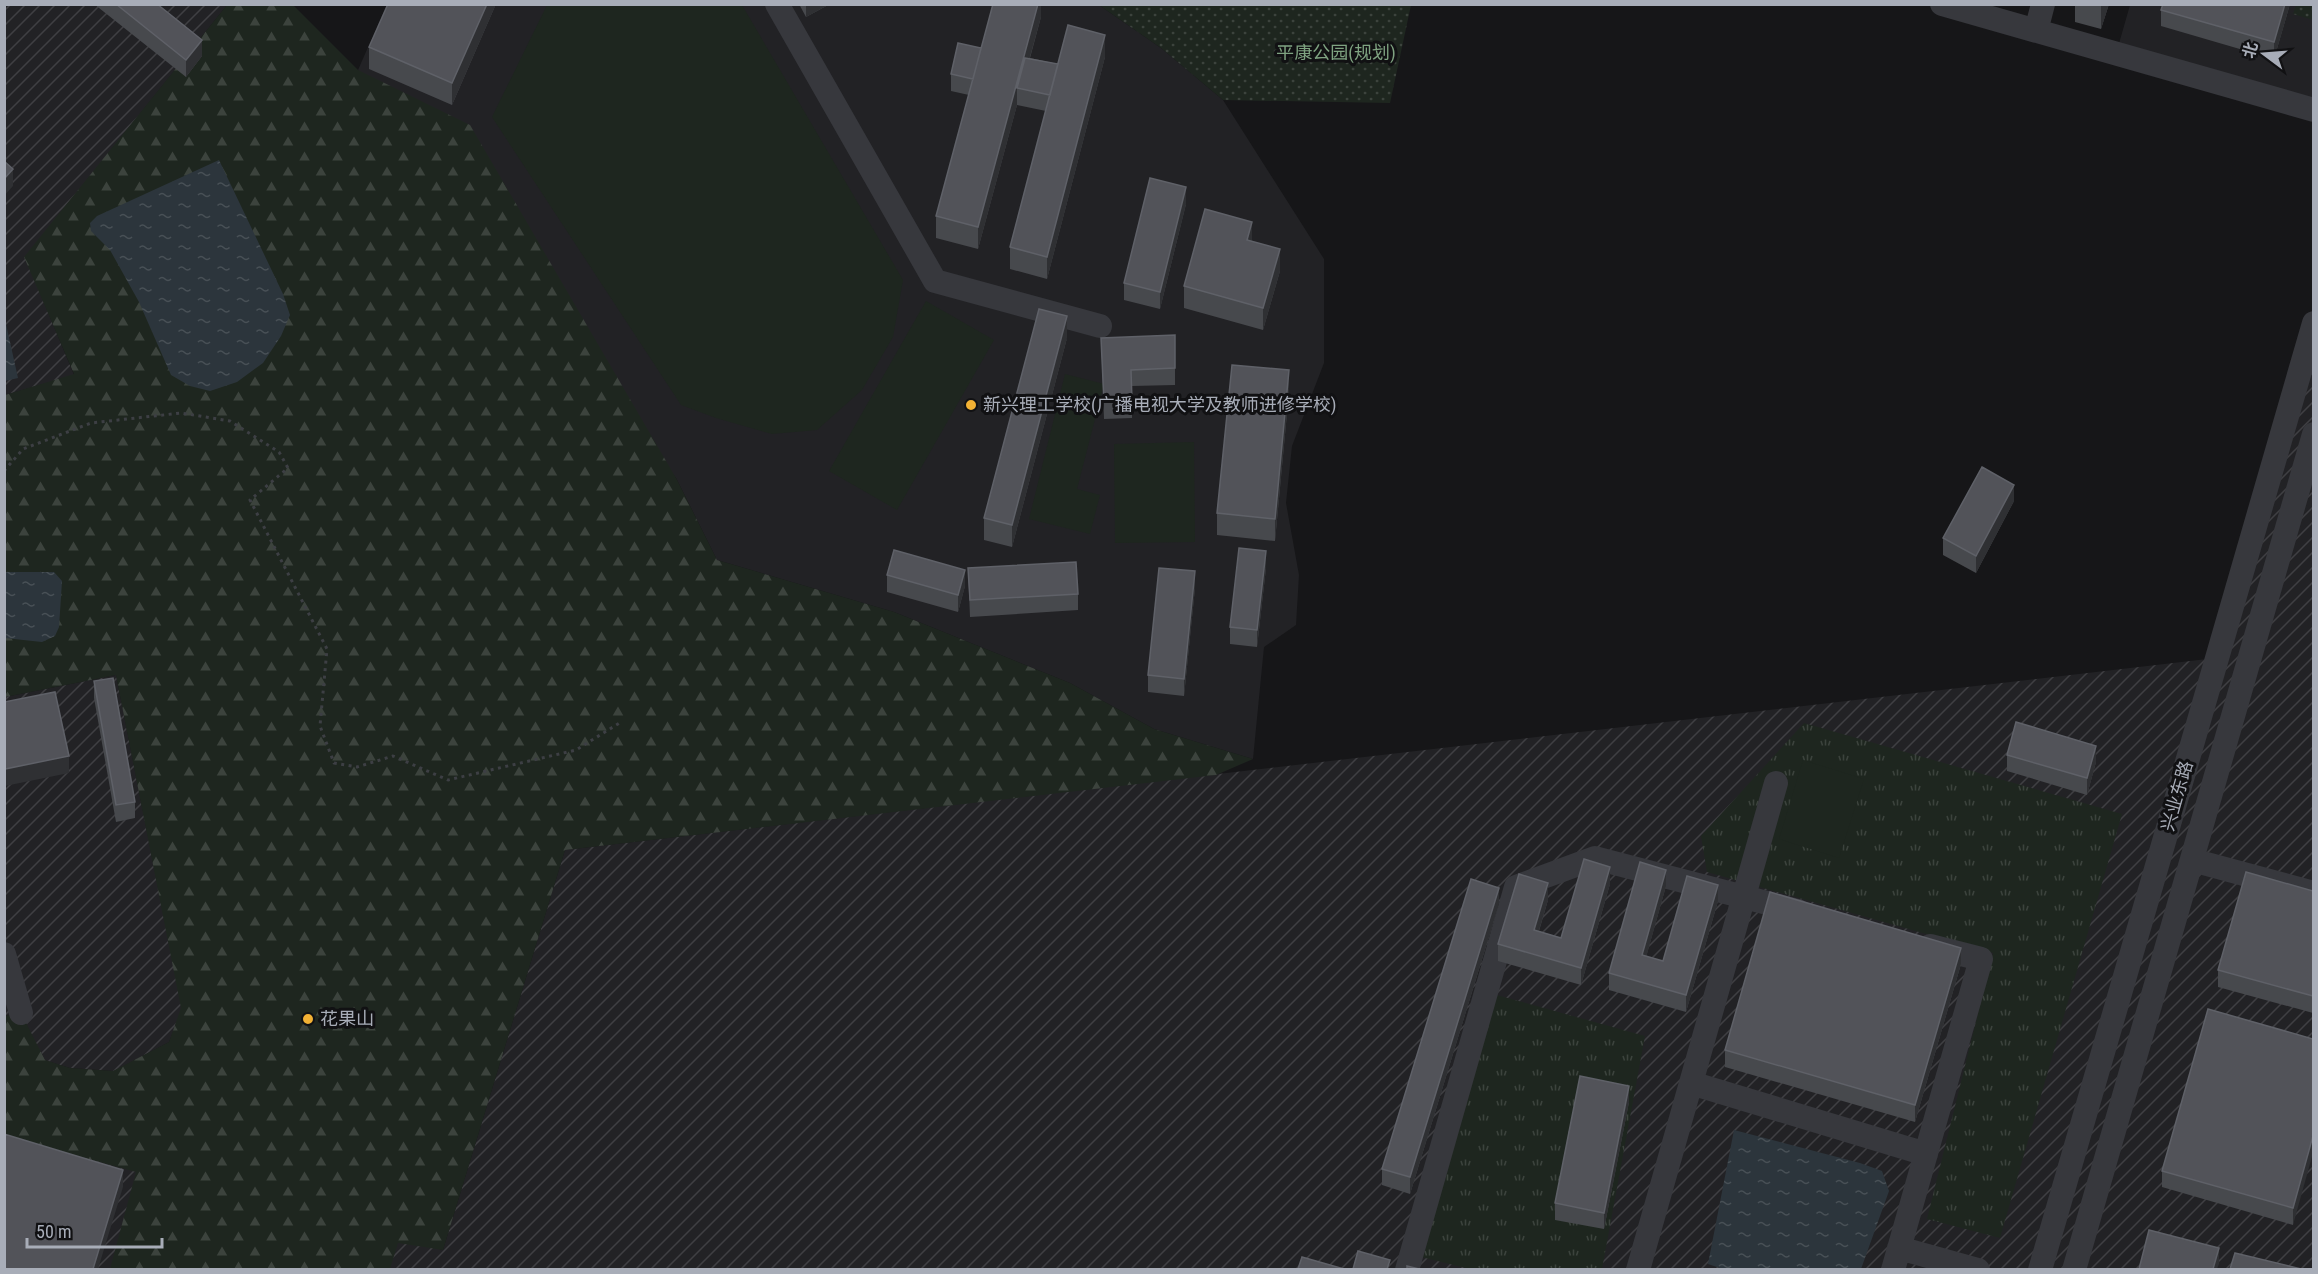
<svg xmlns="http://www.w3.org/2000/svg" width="2318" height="1274" font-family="'Roboto Condensed','Noto Sans SC',sans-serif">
<defs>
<pattern id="industrial-furrows" width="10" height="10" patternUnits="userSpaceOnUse" patternTransform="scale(1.5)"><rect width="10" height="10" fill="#222225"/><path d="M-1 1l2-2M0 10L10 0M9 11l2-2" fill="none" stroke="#3f3f43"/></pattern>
<pattern id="grass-tufts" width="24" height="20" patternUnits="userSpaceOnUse" patternTransform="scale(1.5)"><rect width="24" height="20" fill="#1e261f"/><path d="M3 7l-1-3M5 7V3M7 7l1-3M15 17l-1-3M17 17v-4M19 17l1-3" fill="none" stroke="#3c433d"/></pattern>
<pattern id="forest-firs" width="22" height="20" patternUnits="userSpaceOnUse" patternTransform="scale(1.5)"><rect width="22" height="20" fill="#1e261f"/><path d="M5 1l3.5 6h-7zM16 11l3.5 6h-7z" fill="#3c433d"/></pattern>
<pattern id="park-dots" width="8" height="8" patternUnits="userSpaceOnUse" patternTransform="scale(1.5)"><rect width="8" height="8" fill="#1e261f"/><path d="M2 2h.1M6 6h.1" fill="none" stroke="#3c433d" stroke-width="1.8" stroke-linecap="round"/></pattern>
<pattern id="water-ripples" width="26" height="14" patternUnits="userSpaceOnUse" patternTransform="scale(1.5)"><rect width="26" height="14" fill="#2c353c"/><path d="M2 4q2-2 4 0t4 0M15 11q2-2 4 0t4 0" fill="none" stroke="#485056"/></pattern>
</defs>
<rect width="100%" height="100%" fill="#161618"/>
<path fill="#222225" d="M387,4L1099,5L1161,48L1223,100L1324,259V363L1292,446L1286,503L1299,575L1296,625L1264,647L1253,759L1154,729L1070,683L894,612L717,560L676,478L358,70Z
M2130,5H2313V110L2116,54Z"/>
<path fill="url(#industrial-furrows)" d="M5,5H227L25,257L74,375L5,395Z
M2313,323V1269H5L4,1136L443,1250L565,850L2216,658Z
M116,675L182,1009L169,1042L114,1071L70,1068L44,1060L21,1013L5,1016V697Z"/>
<path fill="url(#grass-tufts)" d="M1804,723L2122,814L2000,1238L1927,1219L1993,953L1707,872L1701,836Z
M1493,994L1645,1036L1602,1269H1470L1421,1257Z"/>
<path fill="url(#forest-firs)" d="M227,5H293L358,70L470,125L676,478L717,560L894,612L1070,683L1154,729L1253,759L1216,775L565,850L443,1250L398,1243L390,1269H110L136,1172L5,1136V1016L21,1013L45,1060L70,1068L113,1071L169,1042L181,1008L116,675L5,697V395L74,374L24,257Z"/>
<path fill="url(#park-dots)" d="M1099,5H1411L1390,103L1223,100L1161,48Z
M2296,5H2313V20L2293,14Z"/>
<path fill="#1e261f" d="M547,5H742L903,280L893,337L862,390L817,430L772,434L716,418L681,405L492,117Z
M926,301L994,340L897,510L829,471Z
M1065,374L1104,384L1077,489L1100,495L1090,534L1029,519Z
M1194,442L1195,542L1115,543L1114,444Z
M1803,760L1864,779L1839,858L1779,839Z"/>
<path fill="url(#water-ripples)" d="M219,160L283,294L290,315L281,336L263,363L237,382L210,391L190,386L171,375L139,302L110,250L91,231L90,223L97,216Z
M4,315L18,378L5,381H4Z
M5,572H54L62,581L59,627L55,636L42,642L5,638Z
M1734,1130L1860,1163L1882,1171L1889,1191L1861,1269L1726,1270L1708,1264Z"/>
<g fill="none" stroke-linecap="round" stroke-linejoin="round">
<path stroke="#3d3f44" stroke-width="3" stroke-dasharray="3 4.5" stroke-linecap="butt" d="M4,471L23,449L91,423L181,413L230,421L279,452L288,468L250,500L327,649L320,726L334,763L357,767L393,756L448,780L576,750L621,722"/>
<path stroke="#37383d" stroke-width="24" d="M777,4L935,281L1100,326
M1942,4L2314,110
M2036,31L2043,4
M2192,860L2314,893
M4,954L21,1013
M1691,1083L1926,1154
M1899,1248L1978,1270
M1407,1270L1516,887L1595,858L1798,911
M1638,1270L1776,783
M1893,1270L1981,959L1930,946
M2040,1270L2314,323
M2074,1270L2314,434"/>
</g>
<path fill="#47494d" d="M94,4H157L202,56L186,77Z
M388,4H496L452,105L369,69V47Z
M799,4H830L806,17Z
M1041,4V17L1030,58L1058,64L1105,57L1047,279L1010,269V247L1046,111L1017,105L978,249L936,238V216L969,95L951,91V74L981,48Z
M2075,4H2109L2101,29L2075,22Z
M2163,4H2290L2274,59L2161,26V10Z
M1186,204L1160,309L1124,300V283Z
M1252,242L1280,271L1263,330L1184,308V286Z
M1175,335V385L1132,386V418L1104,419L1101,338Z
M1067,338L1012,547L984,540V518Z
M1289,392L1275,541L1217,535V513Z
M2014,501L1976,573L1943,555V538Z
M968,568L1078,594V610L970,617Z
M1266,568L1257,647L1230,644V627Z
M887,575L965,586L958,612L887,592Z
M1195,588L1184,696L1148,692V675Z
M94,681L135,802V818L116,822L94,698Z
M2007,755L2096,762L2087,795L2007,771Z
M1610,884L1581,985L1498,961V944L1548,900L1539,931L1561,938Z
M1666,886L1646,957L1663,961L1718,901L1686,1012L1609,990V973Z
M2313,891V1013L2218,987V970Z
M1499,904L1410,1194L1382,1185V1169Z
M1961,964L1915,1122L1725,1067V1050Z
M2313,1039L2293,1225L2162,1187V1171Z
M1629,1102L1604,1229L1555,1220V1203Z"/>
<path fill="#2f3033" d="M487,4H496L452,105V83Z
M806,4H830L806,17Z
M1038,4H1041V17L1021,89L1017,88V105L978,249V227Z
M2101,4H2109L2101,29Z
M2285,4H2290L2274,59V42Z
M1105,35V57L1047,279V257Z
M202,40V56L186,77V60Z
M13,169V186L4,196V179Z
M1186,187V204L1160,309V292Z
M1252,222V244L1247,240Z
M1280,249V271L1263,330V308Z
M1067,316V338L1012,547V525Z
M1289,370V392L1275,541V519Z
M2014,485V501L1976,573V556Z
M1266,551V568L1257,647V630Z
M965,570V586L958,612V595Z
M1195,571V588L1184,696V679Z
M2096,746V762L2087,795V778Z
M69,756V773L5,786V769Z
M1610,867V884L1581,985V968Z
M1666,870V886L1642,972V955Z
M1548,883V900L1534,947V930Z
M1718,885V901L1686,1012V995Z
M1499,888V904L1410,1194V1177Z
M1961,948V964L1915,1122V1105Z
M1629,1086V1102L1604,1229V1213Z
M2313,1136V1153L2293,1225V1208Z
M123,1170V1187L98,1269H93Z
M2219,1248V1264L2217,1269H2213Z"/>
<path fill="#525359" stroke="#5f6168" stroke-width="1.5" d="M116,4H157L202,40L186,60Z
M388,4H487L452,83L369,47Z
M993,4H1038L978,227L936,216Z
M2163,4H2285L2274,42L2161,10Z
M1068,25L1105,35L1047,257L1010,247Z
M958,43L981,48L973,79L951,74Z
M1025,58L1058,64L1050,95L1017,88Z
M4,161L13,169L4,179Z
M1150,178L1186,187L1160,292L1124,283Z
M1205,209L1252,222L1247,240L1280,249L1263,308L1184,286Z
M1039,309L1067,316L1012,525L984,518Z
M1175,335V368L1131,370L1132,401L1104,402L1101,338Z
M1232,365L1289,370L1275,519L1217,513Z
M1982,467L2014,485L1976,556L1943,538Z
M1239,548L1266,551L1257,630L1230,627Z
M894,550L965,570L958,595L887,575Z
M1076,562L1078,594L970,600L968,568Z
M1159,568L1195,571L1184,679L1148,675Z
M113,678L135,802L116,805L94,681Z
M55,692L69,756L5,769L4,702Z
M2016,722L2096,746L2087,778L2007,755Z
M1584,859L1610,867L1581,968L1498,944L1519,874L1548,883L1534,930L1561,938Z
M1640,862L1666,870L1642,955L1663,961L1687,876L1718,885L1686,995L1609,973Z
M2246,872L2313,891V996L2218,970Z
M1471,879L1499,888L1410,1177L1382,1169Z
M1770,892L1961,948L1915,1105L1725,1050Z
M2208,1009L2313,1039V1136L2293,1208L2162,1171Z
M1580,1076L1629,1086L1604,1213L1555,1203Z
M4,1134L123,1170L93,1269H4Z
M2149,1230L2219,1248L2213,1269H2139Z
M1358,1251L1390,1260L1387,1269H1353Z
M2235,1253L2301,1269H2230Z
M1302,1257L1344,1269H1298Z
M1407,1266L1419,1269H1407Z"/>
<g fill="#f2b134" stroke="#111113" stroke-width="2">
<circle cx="971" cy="405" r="6"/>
<circle cx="308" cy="1019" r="6"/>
</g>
<g text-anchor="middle" stroke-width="6" stroke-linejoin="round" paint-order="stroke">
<g font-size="18" fill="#7fa381" stroke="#111113">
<text x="1336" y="59">平康公园(规划)</text>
</g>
<g font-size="18" fill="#a8adb8" stroke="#111113" text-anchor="start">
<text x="983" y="411">新兴理工学校(广播电视大学及教师进修学校)</text>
<text x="320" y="1025">花果山</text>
</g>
<g font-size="18" fill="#a8adb8" stroke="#111113">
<text transform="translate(2177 796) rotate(-74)" y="6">兴业东路</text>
</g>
</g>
<rect width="2318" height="1274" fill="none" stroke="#a8adb8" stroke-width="12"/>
<g transform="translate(2264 54) rotate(286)" stroke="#111113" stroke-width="4.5" paint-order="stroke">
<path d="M0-4.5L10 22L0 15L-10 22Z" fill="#a8adb8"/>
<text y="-9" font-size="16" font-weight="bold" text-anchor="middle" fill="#a8adb8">北</text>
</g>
<path d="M27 1238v9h135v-9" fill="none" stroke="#a8adb8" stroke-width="3"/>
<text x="36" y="1238" font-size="18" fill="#a8adb8" stroke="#111113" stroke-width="4.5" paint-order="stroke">50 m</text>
</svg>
